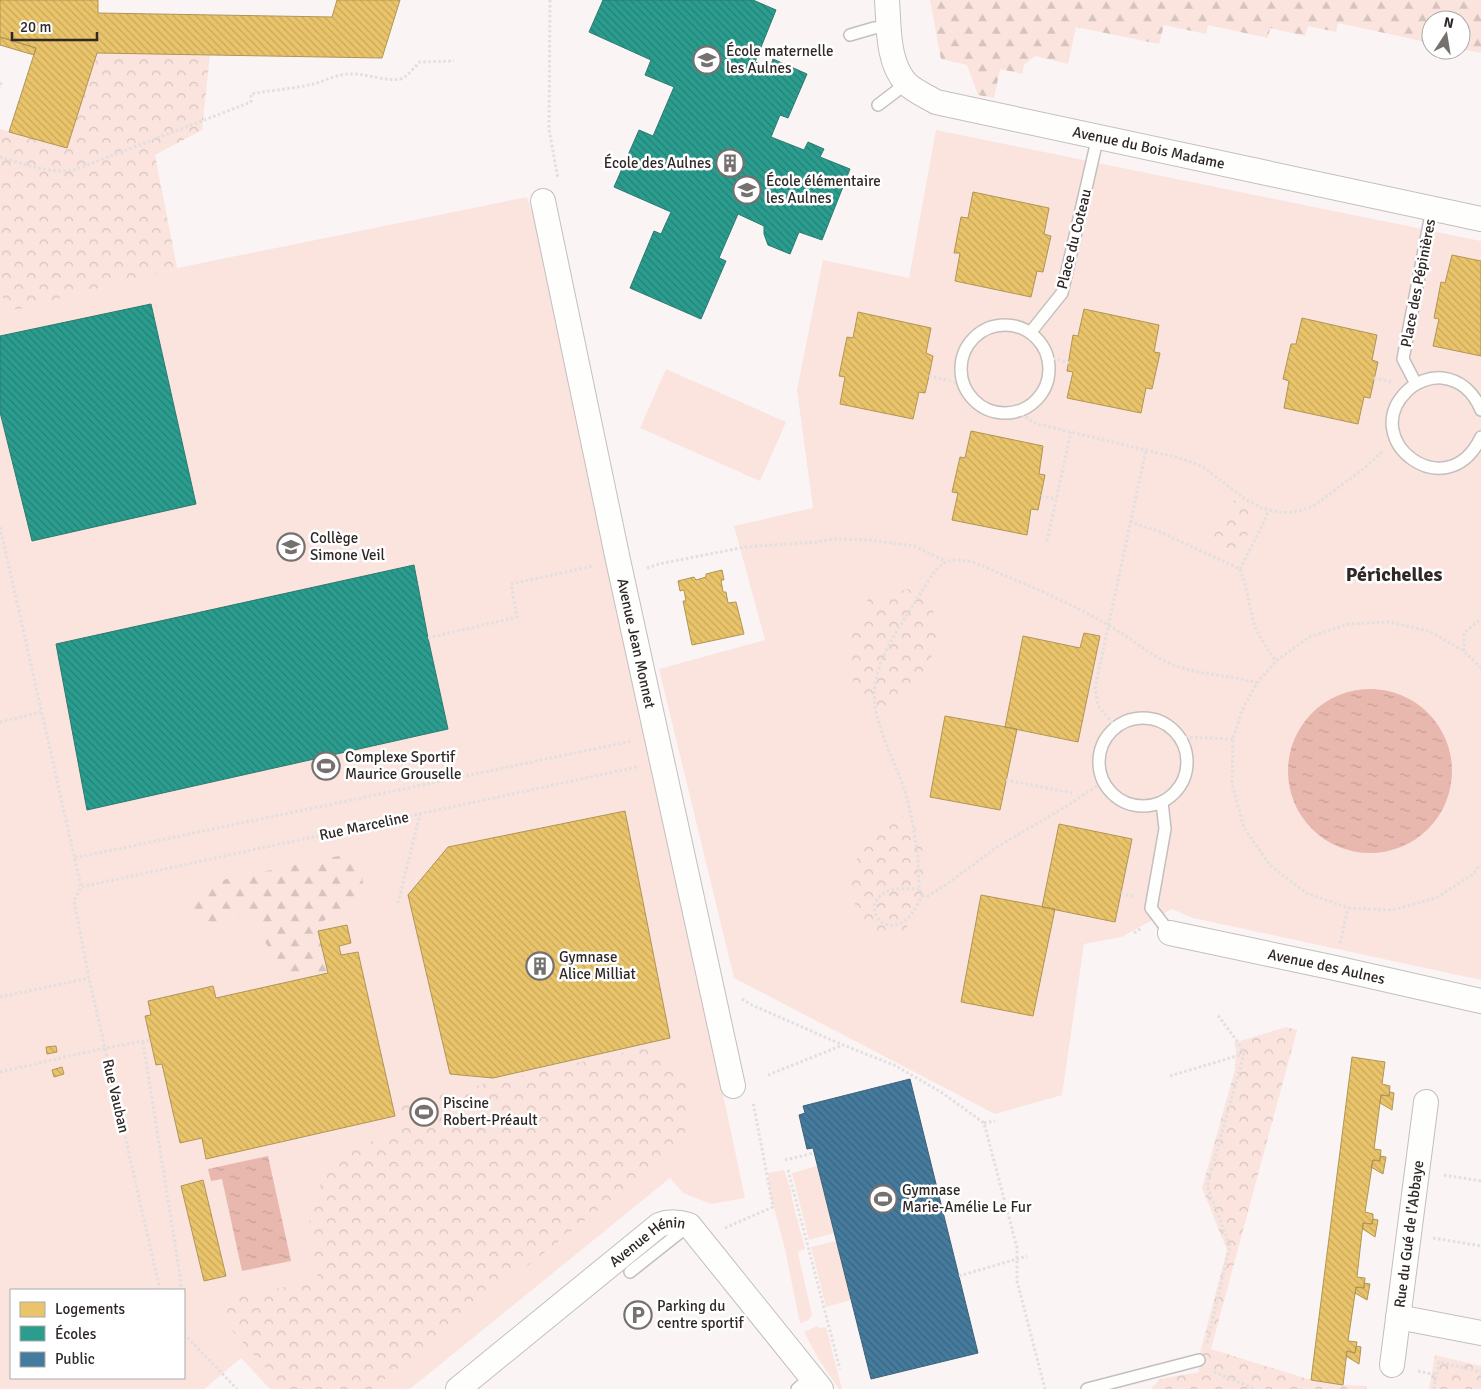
<svg xmlns="http://www.w3.org/2000/svg" width="1481" height="1389" font-family="Signika,sans-serif">
<defs>
<pattern id="forest-firs" width="22" height="20" patternUnits="userSpaceOnUse" patternTransform="scale(1.25)"><rect width="22" height="20" fill="#fbe3de"/><path d="M5 1l3.5 6h-7zM16 11l3.5 6h-7z" fill="#d7c3be"/></pattern>
<pattern id="park-crowns" width="20" height="18" patternUnits="userSpaceOnUse" patternTransform="scale(1.25)"><rect width="20" height="18" fill="#fbe3de"/><path d="M2 6a3 3 0 1 1 6 0M12 15a3 3 0 1 1 6 0" fill="none" stroke="#d7c3be"/></pattern>
<pattern id="water-ripples" width="26" height="14" patternUnits="userSpaceOnUse" patternTransform="scale(1.25)"><rect width="26" height="14" fill="#e8b8ae"/><path d="M2 4q2-2 4 0t4 0M15 11q2-2 4 0t4 0" fill="none" stroke="#c79e96"/></pattern>
<pattern id="homes-back-hatch" width="6" height="6" patternUnits="userSpaceOnUse" patternTransform="scale(1.25)"><rect width="6" height="6" fill="#e9c46a"/><path d="M-1 5l2 2M0 0l6 6M5-1l2 2" fill="none" stroke="#c8a85c"/></pattern>
<pattern id="schools-back-hatch" width="6" height="6" patternUnits="userSpaceOnUse" patternTransform="scale(1.25)"><rect width="6" height="6" fill="#2a9d8f"/><path d="M-1 5l2 2M0 0l6 6M5-1l2 2" fill="none" stroke="#248075"/></pattern>
<pattern id="public-back-hatch" width="6" height="6" patternUnits="userSpaceOnUse" patternTransform="scale(1.25)"><rect width="6" height="6" fill="#457b9d"/><path d="M-1 5l2 2M0 0l6 6M5-1l2 2" fill="none" stroke="#3a6580"/></pattern>
</defs>
<rect width="100%" height="100%" fill="#faf5f4"/>
<path fill="#fbe3de" fill-rule="evenodd" d="M936,130L1481,241V980L1193,918L1172,909L1122,937L1084,944L1062,1095L995,1114L734,978L659,669L765,640L734,526L813,508L797,390L823,260L909,278Z
M527,197L534,218L624,627L745,1198L711,1204L683,1193L670,1178L410,1389H270L241,1358L204,1389H0V295L16,310L177,268ZM11,1290H184V1378H11Z
M666,369L786,422L760,481L640,428Z
M817,1166L834,1233L809,1240L792,1173Z
M784,1170L791,1190L792,1199L805,1249L799,1251L798,1253L812,1315L809,1320L800,1323L784,1245L770,1193L768,1173Z
M836,1241L851,1300L826,1307L811,1247Z
M817,1326L819,1328L826,1327L842,1389H839L819,1360L804,1332Z"/>
<path fill="url(#forest-firs)" d="M930,0H1481V53L1461,49V20H1431V43L1338,23L1336,32L1308,26L1305,36L1270,28L1268,38L1208,25L1206,34L1164,25L1159,44L1076,27L1068,64L1035,56L1024,65L1022,74L1000,69L994,98L978,95L967,65L941,59Z
M353,853L361,865L363,884L360,897L317,925L328,973L285,983L269,948L258,931V917L247,911L229,920L215,934L197,923L191,906L200,889L208,883Z"/>
<path fill="url(#park-crowns)" d="M97,53L210,55L202,130L155,155L177,268L16,310L0,295V129L67,148Z
M1233,500L1251,508L1246,520L1252,523L1245,541L1240,539L1233,553L1209,543L1216,527L1221,528Z
M908,589L931,599L938,638L926,672L912,695L895,705L875,706L853,689L852,635L868,599Z
M889,813L903,817L913,825L921,834L925,882L928,896L917,914L899,937L878,935L860,924L854,900L850,871L871,835Z
M1286,1027L1297,1030L1211,1349L1311,1380L1343,1385L1367,1386L1366,1389H1151L1160,1379L1199,1372V1357L1227,1250L1202,1188L1235,1069L1236,1049L1234,1043Z
M639,1049C644,1049 650,1050 655,1051C687,1064 698,1108 683,1137C681,1142 677,1146 674,1150L372,1389H285L209,1305L318,1279C316,1256 308,1232 310,1210C312,1198 318,1188 325,1178C347,1146 365,1141 402,1135L394,1106L445,1093Z
M1435,1355L1481,1366V1389H1429Z"/>
<path fill="url(#water-ripples)" d="M1288 771a82 82 0 1 1 164 0a82 82 0 1 1-164 0Z
M268,1156L291,1261L242,1271L222,1179L211,1181L208,1169Z"/>
<path fill="url(#homes-back-hatch)" stroke="#b19556" d="M0,0H98V13L332,17L337,0H400L382,58L97,53L67,148L9,132L36,48L0,37Z
M0,37L36,48L34,55L0,45Z
M973,192L1049,208L1044,234L1051,236L1043,272L1037,271L1031,297L955,281L960,253H954L961,217L968,218Z
M1452,255L1481,261V356L1433,346L1439,319L1434,318L1441,282L1445,283Z
M1084,309L1159,325L1154,352L1160,353L1152,389L1146,388L1141,413L1067,398L1073,372L1067,371L1073,335L1078,336Z
M858,312L931,328L926,353L933,356L929,376L925,393L919,392L913,419L840,404L845,377L839,376L847,337L853,338Z
M1302,318L1377,335L1372,360L1378,362L1370,398L1364,397L1358,424L1284,408L1289,381L1283,379L1291,344H1296Z
M971,431L1043,446L1039,474L1045,475L1038,510L1031,509L1027,535L952,520L958,493L952,492L960,457L965,458Z
M722,570L724,580H721L723,592H726L728,603L736,602L744,634L692,645L683,601H686L684,590L680,591L678,581L694,577L696,580L706,577V574Z
M1084,633L1100,636L1078,742L1005,727L1023,636L1080,648Z
M945,716L1017,729L1000,810L930,797Z
M625,811L670,1038L493,1078L450,1074L408,895L448,847Z
M1059,824L1132,839L1115,922L1042,907Z
M981,895L1055,909L1033,1016L961,1002Z
M347,925L351,943L339,946L341,955L358,952L395,1116L206,1159L202,1138L180,1143L162,1064L156,1065L145,1016L151,1015L148,1001L213,986L216,998L328,973L318,931Z
M56,1046L57,1052L47,1054L46,1047Z
M1352,1057L1385,1062L1382,1084L1390,1086L1389,1096L1381,1095L1380,1103L1374,1149L1381,1150L1380,1161L1373,1160L1365,1212L1373,1214V1219L1372,1224L1363,1223L1357,1277L1365,1278L1364,1288L1356,1287L1348,1341L1357,1342L1355,1353L1347,1351L1343,1385L1311,1380Z
M62,1067L64,1074L54,1077L52,1070Z
M1390,1092L1394,1093L1392,1110L1380,1103L1381,1095L1389,1096Z
M1380,1156L1386,1157L1383,1174L1371,1167L1373,1160L1380,1161Z
M203,1180L226,1276L204,1281L181,1186Z
M1373,1219L1378,1220L1375,1237L1363,1229V1223L1372,1224Z
M1364,1283L1370,1284L1367,1300L1355,1293L1356,1287L1364,1288Z
M1356,1346L1361,1347L1359,1364L1346,1356L1347,1351L1355,1353Z"/>
<path fill="url(#schools-back-hatch)" stroke="#2c7a70" d="M603,0H753L776,10L755,62L770,68L773,59L807,74L788,118L780,115L771,137L804,150L808,142L824,149L820,157L850,169L822,240L799,232L790,254L768,245L764,234V226L738,214L719,258L726,261L701,319L630,288L654,231L661,234L671,212L614,187L639,130L653,136L674,87L645,75L651,60L589,32Z
M151,304L196,504L32,541L0,412V336Z
M414,565L428,638L448,729L87,810L56,644Z"/>
<path fill="url(#public-back-hatch)" stroke="#3e627a" d="M910,1079L978,1353L871,1379L813,1148L807,1149L799,1115L805,1113L803,1106Z"/>
<g fill="none" stroke-linecap="round" stroke-linejoin="round">
<g stroke="#c4bfbd" stroke-width="14">
<path id="service" d="M850,35L874,28L889,27
M878,105L907,83
M961 369a44 44 0 1 1 88 0a44 44 0 1 1-88 0Z
M1030,333L1062,293L1098,136
M1416,384L1403,359L1432,209
M1481,410C1474,393 1461,380 1442,378C1430,377 1416,382 1407,391C1357,440 1447,509 1481,437
M1099 762a44 44 0 1 1 88 0a44 44 0 1 1-88 0Z
M1162,802L1165,829L1151,908L1170,933
M630,1272L688,1226
M797,1389L811,1377
M1087,1389L1199,1360"/>
</g>
<g stroke="#c4bfbd" stroke-width="26">
<g id="minor">
<path id="s1" d="M887,0C889,26 887,62 906,83C914,91 926,96 936,102L1481,219"/>
<path id="s2" d="M543,201L618,560L733,1086"/>
<path id="s3" d="M1170,933L1335,968L1481,1001"/>
<path d="M1398,1317L1481,1333"/>
<path id="s4" d="M1392,1365L1426,1102"/>
<path id="s5" d="M458,1389L659,1225C670,1221 678,1222 689,1225L821,1389"/>
</g>
</g>
<path stroke="#e1dfdf" stroke-width="3" stroke-dasharray="2.5 2.5" stroke-linecap="butt" d="M550,0L549,129L558,179
M0,83L1,84L0,88
M0,157C24,164 49,174 74,170L251,102V94C271,90 293,89 313,84C325,81 337,74 350,74C364,73 388,82 400,79C408,77 414,67 420,62L454,61
M1048,357L1069,363
M929,376L963,384
M1374,378L1391,382
M1017,412L1037,424L1183,459L1203,467L1245,499L1262,508L1283,513L1298,511L1312,507L1363,469L1382,452
M1041,496L1056,499
M1130,522L1158,531L1240,569L1261,528L1269,510
M0,527L81,887
M1047,541L1071,432
M647,568L659,564L745,547L817,542L835,539L870,540L914,546L945,561
M1240,569C1247,587 1249,605 1254,623C1258,637 1268,649 1276,661
M428,638L517,617L511,584L593,566
M1464,651V633L1481,619
M1481,668L1464,651L1429,631L1389,622L1348,624L1309,637L1276,661L1257,683L1242,710L1233,739L1232,784L1244,828L1270,865L1306,893L1348,908L1393,910L1436,898L1473,874L1481,864
M0,722L42,712
M1116,727L1098,706L1095,688L1146,450
M1180,737L1233,739
M1006,780L1072,793
M75,858L632,741
M919,889C910,889 900,888 891,890C857,900 882,941 907,919C913,914 918,903 922,896C917,884 919,872 918,859C916,842 913,824 909,807C905,785 894,765 886,743C879,726 872,704 875,685C879,653 904,621 920,594C929,581 938,559 956,560C973,560 988,568 1003,575C1038,589 1075,606 1108,625C1126,635 1141,648 1159,658C1190,676 1223,673 1257,683
M1121,893L1134,897
M922,896H928L947,884L997,847L1065,807L1103,782
M398,903L420,814
M1134,933L1142,928
M1340,943L1348,908
M0,997L89,978
M742,999L752,1005L843,1045L894,1065L941,1092L984,1123L1017,1248V1281L1045,1389
M143,1042L181,1282L180,1290
M0,1072L105,1048L150,1040
M768,1075L843,1045
M1170,1076L1243,1054
M984,1123L995,1121
M785,1160L814,1153
M788,1170L840,1369
M1444,1175L1481,1181
M725,1228L773,1207L753,1102
M1433,1238L1481,1246
M959,1276L1027,1256
M160,1290L89,978L74,901L81,887L637,767
M184,1334L237,1389
M1207,1343L1230,1246L1207,1186L1244,1054L1237,1041L1217,1014
M1418,1371L1436,1375
M1214,1372L1255,1389
M1434,1389L1439,1362L1481,1372"/>
<use href="#service" stroke="#fefefd" stroke-width="11"/>
<use href="#minor" stroke="#fefefd" stroke-width="24"/>
</g>
<defs>
<g id="school-ring" transform="scale(1.4375)"><circle r="9.5" fill="#fff" stroke="#76706f" stroke-width="1.5"/><path d="M0-5L7-2L0 1L-7-2ZM-4 1L0 2.5L4 1V4Q0 6-4 4Z" fill="#76706f"/></g>
<g id="building-ring" transform="scale(1.4375)"><circle r="9.5" fill="#fff" stroke="#76706f" stroke-width="1.5"/><path d="M-4-6H4V6H1V3H-1V6H-4ZM-2.5-4.3h1.7v1.8h-1.7ZM.8-4.3h1.7v1.8H.8ZM-2.5-1h1.7V.8h-1.7ZM.8-1h1.7V.8H.8Z" fill="#76706f"/></g>
<g id="stadium-ring" transform="scale(1.4375)"><circle r="9.5" fill="#fff" stroke="#76706f" stroke-width="1.5"/><path d="M0-5a6.5 5 0 1 0 0 10a6.5 5 0 1 0 0-10ZM-3.5-1.8h7v3.6h-7Z" fill="#76706f"/></g>
<g id="parking-ring" transform="scale(1.4375)"><circle r="9.5" fill="#fff" stroke="#76706f" stroke-width="1.5"/><path d="M-3.5-5.5H1a3.5 3.5 0 0 1 0 7H-1V5.5H-3.5ZM-1-3.4V-.6H.8a1.4 1.4 0 0 0 0-2.8Z" fill="#76706f"/></g>
</defs>
<g fill-rule="evenodd">
<use href="#school-ring" x="707" y="60"/>
<use href="#building-ring" x="730" y="163"/>
<use href="#school-ring" x="747" y="190"/>
<use href="#school-ring" x="291" y="547"/>
<use href="#stadium-ring" x="326" y="766"/>
<use href="#building-ring" x="540" y="966"/>
<use href="#stadium-ring" x="424" y="1112"/>
<use href="#stadium-ring" x="883" y="1199"/>
<use href="#parking-ring" x="638" y="1315"/>
</g>
<g text-anchor="middle" stroke-width="5" stroke-linejoin="round" paint-order="stroke">
<g font-size="15" fill="#2f2827" stroke="#fff" text-anchor="start">
<text x="726" y="56">École maternelle<tspan x="726" dy="17">les Aulnes</tspan></text>
<text x="711" y="168" text-anchor="end">École des Aulnes</text>
<text x="766" y="186">École élémentaire<tspan x="766" dy="17">les Aulnes</tspan></text>
<text x="310" y="543">Collège<tspan x="310" dy="17">Simone Veil</tspan></text>
<text x="345" y="762">Complexe Sportif<tspan x="345" dy="17">Maurice Grouselle</tspan></text>
<text x="559" y="962">Gymnase<tspan x="559" dy="17">Alice Milliat</tspan></text>
<text x="443" y="1108">Piscine<tspan x="443" dy="17">Robert-Préault</tspan></text>
<text x="902" y="1195">Gymnase<tspan x="902" dy="17">Marie-Amélie Le Fur</tspan></text>
<text x="657" y="1311">Parking du<tspan x="657" dy="17">centre sportif</tspan></text>
</g>
<g font-size="15" fill="#2f2827" stroke="#fff">
<text dy="5" stroke="none"><textPath href="#s1" startOffset="340">Avenue du Bois Madame</textPath></text>
<text transform="translate(1074 239) rotate(-76)" y="5">Place du Coteau</text>
<text transform="translate(1418 283) rotate(-79)" y="5">Place des Pépinières</text>
<text dy="5" stroke="none"><textPath href="#s2" startOffset="452">Avenue Jean Monnet</textPath></text>
<text transform="translate(364 826) rotate(-12)" y="5">Rue Marceline</text>
<text dy="5" stroke="none"><textPath href="#s3" startOffset="160">Avenue des Aulnes</textPath></text>
<text transform="translate(116 1096) rotate(77)" y="5">Rue Vauban</text>
<text dy="5" stroke="none"><textPath href="#s4" startOffset="132">Rue du Gué de l'Abbaye</textPath></text>
<text dy="5" stroke="none"><textPath href="#s5" startOffset="242">Avenue Hénin</textPath></text>
</g>
<g font-size="20" font-weight="bold" fill="#2f2827" stroke="#fff">
<text x="1394" y="581">Périchelles</text>
</g>
</g>
<rect x="10" y="1289" width="175" height="90" fill="#ffffff" stroke="#aca9a9"/>
<rect x="20" y="1302" width="25" height="15" fill="#e9c46a" stroke="#aca9a9"/>
<text x="55" y="1314" font-size="15" fill="#2f2827">Logements</text>
<rect x="20" y="1326" width="25" height="15" fill="#2a9d8f" stroke="#aca9a9"/>
<text x="55" y="1339" font-size="15" fill="#2f2827">Écoles</text>
<rect x="20" y="1352" width="25" height="15" fill="#457b9d" stroke="#aca9a9"/>
<text x="55" y="1364" font-size="15" fill="#2f2827">Public</text>
<g transform="translate(1446 35) rotate(12)"><circle r="24" fill="#ffffff" stroke="#aca9a9"/>
<path d="M0-4L9 19L0 12L-9 19Z" fill="#76706f"/>
<text y="-8" font-size="14" font-weight="bold" text-anchor="middle" fill="#2f2827">N</text>
</g>
<path d="M12 32v8h85v-8" fill="none" stroke="#2f2827" stroke-width="2.5"/>
<text x="20" y="32" font-size="15" fill="#2f2827" stroke="#ffffff" stroke-width="4" paint-order="stroke">20 m</text>
</svg>
